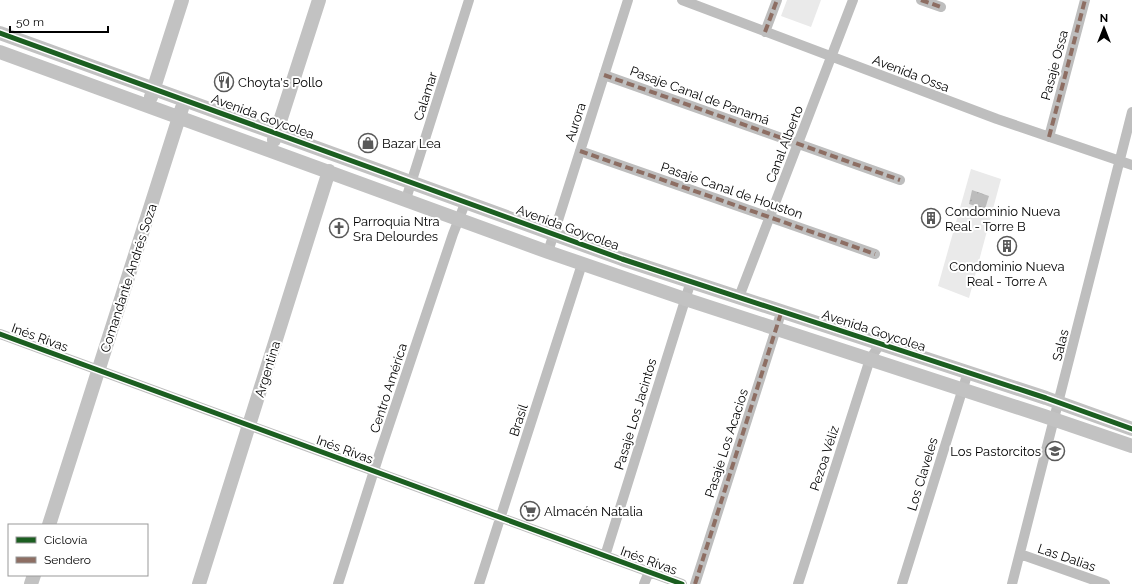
<svg xmlns="http://www.w3.org/2000/svg" width="1132" height="584" font-family="Raleway,sans-serif">
<defs>
<pattern id="water-ripples" width="26" height="14" patternUnits="userSpaceOnUse"><rect width="26" height="14" fill="#bcbcbc"/><path d="M2 4q2-2 4 0t4 0M15 11q2-2 4 0t4 0" fill="none" stroke="#a0a0a0"/></pattern>
</defs>
<rect width="100%" height="100%" fill="#fff"/>
<path fill="#eaeaea" d="M787,0H821L811,27L781,16Z
M971,169L1001,179L969,298L938,286Z"/>
<path fill="url(#water-ripples)" d="M972,190L989,196L985,209L969,204Z"/>
<g fill="none" stroke-linecap="round" stroke-linejoin="round">
<path stroke="#bebebe" stroke-width="10" d="M682,0L997,119L1132,165
M921,0L941,7
M765,32L777,0
M604,75L900,180
M1049,137L1085,0
M580,151L875,254
M406,199L469,0
M548,252L628,0
M739,297L853,0
M0,334L682,584
M1020,554L1105,584
M605,556L691,281
M338,584L379,455L453,234L466,201
M479,584L582,264
M644,584L649,572
M695,584L782,310
M798,584L870,359L881,343
M902,584L968,372
M1012,584L1132,112"/>
<path stroke="#c2c2c2" stroke-width="14" d="M0,33L622,259L1046,398L1132,429
M0,52L548,252L685,299L1044,416L1132,446
M151,97L182,0
M274,140L319,0
M49,525L182,108
M31,584L34,575
M199,584L329,171"/>
<path stroke="#8d6e63" stroke-width="4" stroke-dasharray="8 4" stroke-linecap="butt" d="M921,0L941,7
M765,32L777,0
M604,75L900,180
M1049,137L1085,0
M580,151L875,254
M695,584L782,310"/>
<g stroke="#fff" stroke-width="8">
<path id="cycleway" d="M0,33L622,259L1046,398L1132,429
M0,334L682,584"/>
</g>
<use href="#cycleway" stroke="#1b5e20" stroke-width="5"/>
</g>
<defs>
<g id="restaurant-ring" transform="scale(1)"><circle r="9.5" fill="#fff" stroke="#595959" stroke-width="1.5"/><path d="M-5-6h1v4h1v-4h1v4h1v-4h1v5L-1.5 .5V6h-2V.5L-5-1ZM5-6V6H3V1.5H1.5Q1.5-4 5-6Z" fill="#595959"/></g>
<g id="shop-ring" transform="scale(1)"><circle r="9.5" fill="#fff" stroke="#595959" stroke-width="1.5"/><path d="M-5-2.5h2.3a2.7 3.5 0 0 1 5.4 0H5L5.5 6h-11ZM-1.5-2.5h3a1.5 2.3 0 0 0-3 0Z" fill="#595959"/></g>
<g id="building-ring" transform="scale(1)"><circle r="9.5" fill="#fff" stroke="#595959" stroke-width="1.5"/><path d="M-4-6H4V6H1V3H-1V6H-4ZM-2.5-4.3h1.7v1.8h-1.7ZM.8-4.3h1.7v1.8H.8ZM-2.5-1h1.7V.8h-1.7ZM.8-1h1.7V.8H.8Z" fill="#595959"/></g>
<g id="church-ring" transform="scale(1)"><circle r="9.5" fill="#fff" stroke="#595959" stroke-width="1.5"/><path d="M-1.2-6h2.4v3.5h3.3v2.4h-3.3V6h-2.4V-.1h-3.3v-2.4h3.3Z" fill="#595959"/></g>
<g id="school-ring" transform="scale(1)"><circle r="9.5" fill="#fff" stroke="#595959" stroke-width="1.5"/><path d="M0-5L7-2L0 1L-7-2ZM-4 1L0 2.5L4 1V4Q0 6-4 4Z" fill="#595959"/></g>
<g id="supermarket-ring" transform="scale(1)"><circle r="9.5" fill="#fff" stroke="#595959" stroke-width="1.5"/><path d="M-6-5.5h2.5l.6 2H6L4.5 2H-2.5L-4.4-4H-6ZM-1.5 3.2a1.3 1.3 0 1 0 .1 0ZM3 3.2a1.3 1.3 0 1 0 .1 0Z" fill="#595959"/></g>
</defs>
<g fill-rule="evenodd">
<use href="#restaurant-ring" x="224" y="82"/>
<use href="#shop-ring" x="368" y="143"/>
<use href="#building-ring" x="931" y="218"/>
<use href="#church-ring" x="339" y="228"/>
<use href="#building-ring" x="1007" y="246"/>
<use href="#school-ring" x="1055" y="451"/>
<use href="#supermarket-ring" x="530" y="511"/>
</g>
<g text-anchor="middle" stroke-width="4" stroke-linejoin="round" paint-order="stroke">
<g font-size="13" fill="#000" stroke="#fff">
<text transform="translate(1054 65) rotate(-75)" y="5">Pasaje Ossa</text>
<text transform="translate(911 73) rotate(21)" y="5">Avenida Ossa</text>
<text transform="translate(700 95) rotate(20)" y="5">Pasaje Canal de Panamá</text>
<text transform="translate(425 96) rotate(-72)" y="5">Calamar</text>
<text transform="translate(263 116) rotate(20)" y="5">Avenida Goycolea</text>
<text transform="translate(575 122) rotate(-72)" y="5">Aurora</text>
<text transform="translate(784 144) rotate(-69)" y="5">Canal Alberto</text>
<text transform="translate(732 190) rotate(19)" y="5">Pasaje Canal de Houston</text>
<text transform="translate(568 227) rotate(20)" y="5">Avenida Goycolea</text>
<text transform="translate(128 278) rotate(-72)" y="5">Comandante Andrés Soza</text>
<text transform="translate(874 330) rotate(18)" y="5">Avenida Goycolea</text>
<text transform="translate(40 337) rotate(20)" y="5">Inés Rivas</text>
<text transform="translate(1060 345) rotate(-76)" y="5">Salas</text>
<text transform="translate(267 369) rotate(-73)" y="5">Argentina</text>
<text transform="translate(388 388) rotate(-72)" y="5">Centro América</text>
<text transform="translate(635 414) rotate(-73)" y="5">Pasaje Los Jacintos</text>
<text transform="translate(518 420) rotate(-72)" y="5">Brasil</text>
<text transform="translate(726 443) rotate(-72)" y="5">Pasaje Los Acacios</text>
<text transform="translate(345 449) rotate(20)" y="5">Inés Rivas</text>
<text transform="translate(824 458) rotate(-72)" y="5">Pezoa Véliz</text>
<text transform="translate(922 474) rotate(-73)" y="5">Los Claveles</text>
<text transform="translate(1067 557) rotate(19)" y="5">Las Dalias</text>
<text transform="translate(649 560) rotate(20)" y="5">Inés Rivas</text>
</g>
<g font-size="13" fill="#000" stroke="#fff" text-anchor="start">
<text x="238" y="87">Choyta's Pollo</text>
<text x="382" y="148">Bazar Lea</text>
<text x="945" y="216">Condominio Nueva<tspan x="945" dy="15">Real - Torre B</tspan></text>
<text x="353" y="226">Parroquia Ntra<tspan x="353" dy="15">Sra Delourdes</tspan></text>
<text x="1007" y="271" text-anchor="middle">Condominio Nueva<tspan x="1007" dy="15">Real - Torre A</tspan></text>
<text x="1041" y="456" text-anchor="end">Los Pastorcitos</text>
<text x="544" y="516">Almacén Natalia</text>
</g>
</g>
<rect x="8" y="524" width="140" height="52" fill="#ffffff" stroke="#999999"/>
<rect x="16" y="537" width="20" height="6" fill="#1b5e20" stroke="#999999"/>
<text x="44" y="544" font-size="12" fill="#000000">Ciclovía</text>
<rect x="16" y="557" width="20" height="6" fill="#8d6e63" stroke="#999999"/>
<text x="44" y="564" font-size="12" fill="#000000">Sendero</text>
<g transform="translate(1104 28)" stroke="#ffffff" stroke-width="3" paint-order="stroke">
<path d="M0-3L7 15L0 10L-7 15Z" fill="#000000"/>
<text y="-6" font-size="11" font-weight="bold" text-anchor="middle" fill="#000000">N</text>
</g>
<path d="M10 26v6h98v-6" fill="none" stroke="#000000" stroke-width="2"/>
<text x="16" y="26" font-size="12" fill="#000000" stroke="#ffffff" stroke-width="3" paint-order="stroke">50 m</text>
</svg>
